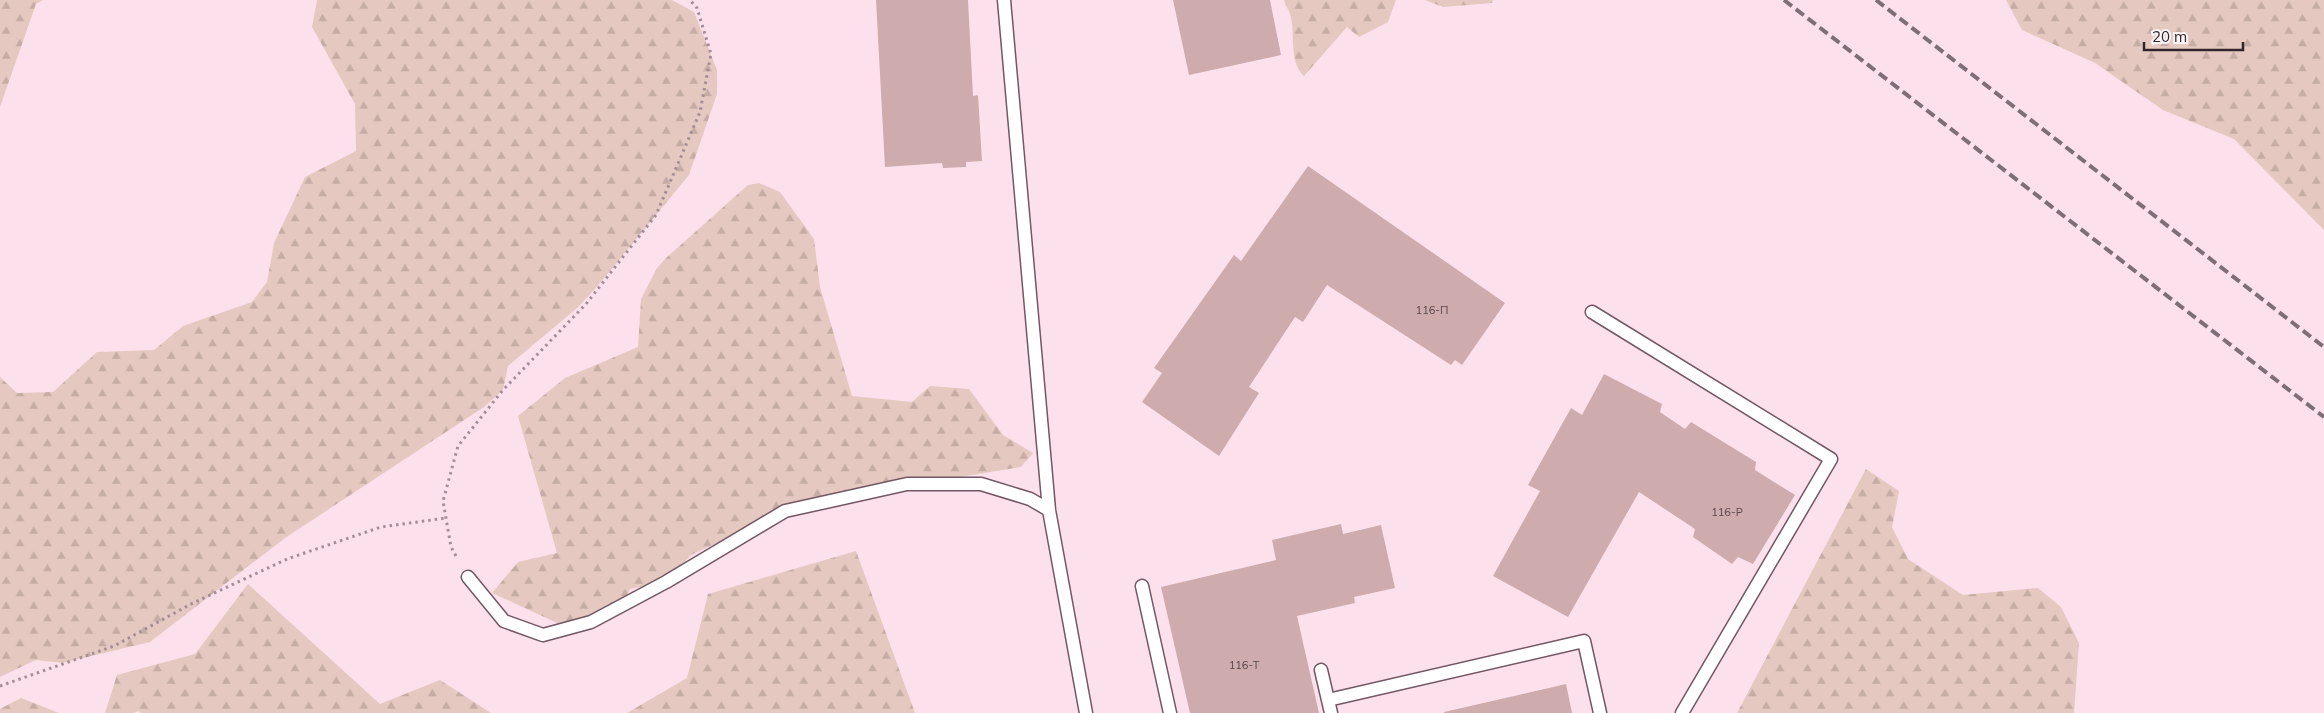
<svg xmlns="http://www.w3.org/2000/svg" width="2324" height="713" font-family="Mulish,sans-serif">
<defs>
<pattern id="forest-firs" width="22" height="20" patternUnits="userSpaceOnUse" patternTransform="scale(1.25)"><rect width="22" height="20" fill="#e5c8bf"/><path d="M5 1l3.5 6h-7zM16 11l3.5 6h-7z" fill="#c5aca4"/></pattern>
</defs>
<rect width="100%" height="100%" fill="#fce1ed"/>
<path fill="url(#forest-firs)" d="M0,0H43L36,4L0,107Z
M317,0H672L694,12L717,70V94L689,175L595,289L577,308L508,366L503,390L484,407L285,538L150,642L62,663L36,660L0,677V377L17,393L53,392L97,352L154,350L183,326L252,302L267,282L274,243L305,177L356,151L355,104L312,27Z
M1284,0H1396L1388,22L1359,37L1347,27L1304,76C1288,62 1296,32 1290,14C1289,9 1285,6 1284,0Z
M1425,0H1493L1492,3L1443,7Z
M2006,0H2324V230L2234,139L2163,110L2095,63L2022,30Z
M759,183L780,192L814,239L820,287L852,396L912,402L930,386L969,389L1003,435L1033,453L1021,467L814,501L785,511L691,555L666,582L630,589L622,605L568,628L492,593L518,562L557,553L518,416L565,378L638,347L641,299L657,268L666,258L748,185Z
M1866,469L1899,491L1892,527L1908,559L1963,595L2038,588L2061,607L2079,643L2074,713H1737Z
M856,551L915,713H627L687,678L708,594Z
M248,584L380,704L440,680L491,713H141L139,711L133,713H105L117,675L195,654Z
M21,698L59,713H0V709Z"/>
<path fill="#ceabad" d="M876,0H968L973,96L978,95L982,161L966,162V167L943,168L942,163L885,167Z
M1173,0H1270L1281,55L1189,75Z
M1308,166L1505,303L1462,365L1455,360L1451,365L1327,285L1303,322L1295,317L1249,387L1259,393L1219,456L1142,402L1162,373L1154,368L1234,255L1241,261Z
M1604,374L1662,404L1660,412L1685,429L1691,422L1756,462L1755,470L1795,495L1753,564L1738,557L1732,564L1693,537L1695,529L1639,492L1568,617L1493,576L1540,491L1528,485L1571,408L1582,415Z
M1341,524L1343,534L1381,525L1395,588L1354,597L1355,603L1297,616L1319,713H1190L1161,587L1276,560L1272,540Z
M1566,684L1572,713H1444V712Z"/>
<g fill="none" stroke-linecap="round" stroke-linejoin="round">
<g stroke="#735764" stroke-width="15">
<path id="lane" d="M1004,0L1049,510L1086,713
M1592,312L1831,459L1682,713
M468,577L504,621L543,635L591,622L666,582L785,511L907,484H981L1030,499L1049,510
M1142,586L1170,713
M1321,670L1331,713
M1328,700L1584,641L1600,713"/>
</g>
<path stroke="#a38e98" stroke-width="3" stroke-dasharray="2.5 4" stroke-linecap="butt" d="M456,556L451,547L443,501L458,446L503,390L586,304L656,215L700,112L711,54L697,8L690,0
M0,686L114,646L193,603L287,559L381,527L446,518"/>
<use href="#lane" stroke="#fff" stroke-width="12"/>
<path stroke="#7f6e76" stroke-width="4" stroke-dasharray="10 5" stroke-linecap="butt" d="M1784,0L2324,417
M1876,0L2324,347"/>
</g>
<g text-anchor="middle" stroke-width="4.5" stroke-linejoin="round" paint-order="stroke">
<g font-size="11" fill="#59474c">
<text x="1432" y="314">116-П</text>
<text x="1727" y="516">116-Р</text>
<text x="1244" y="669">116-Т</text>
</g>
</g>
<path d="M2144 42v8h99v-8" fill="none" stroke="#32262c" stroke-width="2.5"/>
<text x="2152" y="42" font-size="15" fill="#32262c" stroke="#fcf5f8" stroke-width="4" paint-order="stroke">20 m</text>
</svg>
